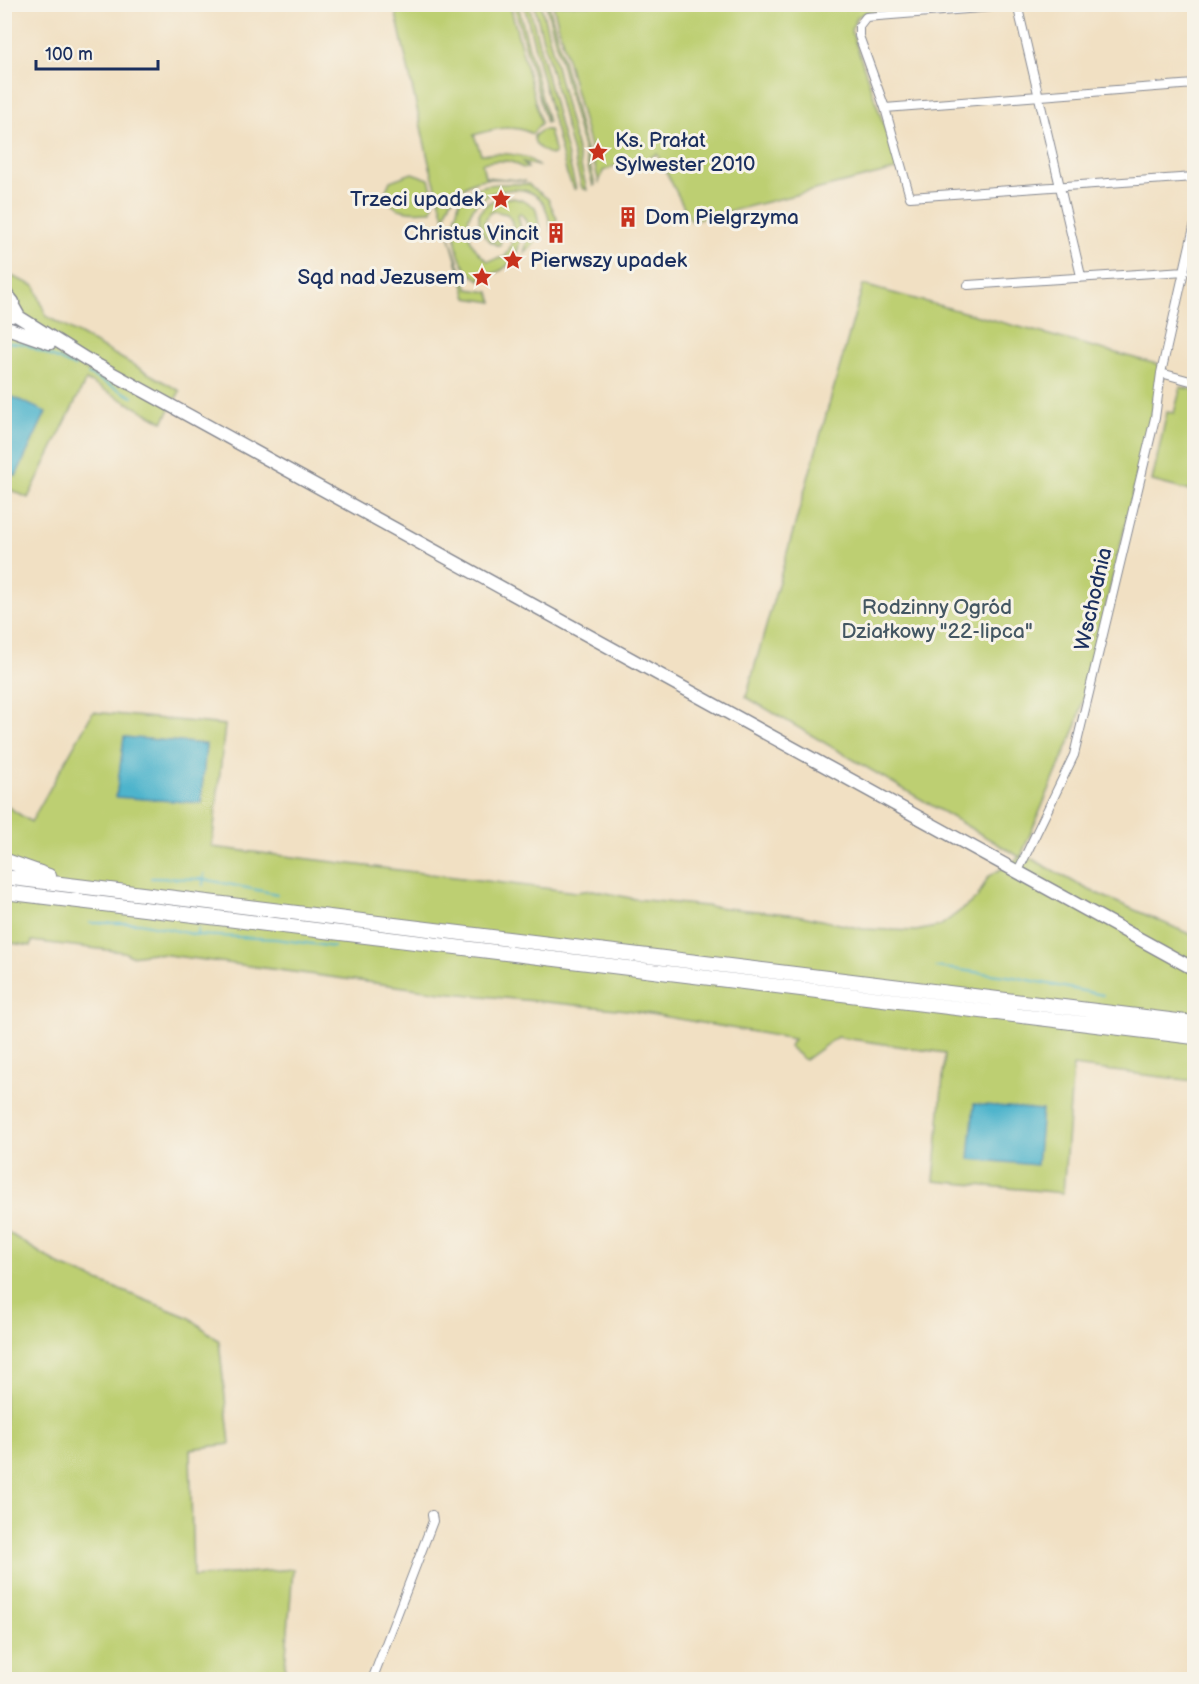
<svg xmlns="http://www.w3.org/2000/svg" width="1199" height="1684" font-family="'Balsamiq Sans',sans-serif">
<rect width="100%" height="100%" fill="#f7f3e8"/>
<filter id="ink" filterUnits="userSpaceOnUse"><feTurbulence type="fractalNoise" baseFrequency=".0167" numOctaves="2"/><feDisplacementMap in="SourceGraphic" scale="12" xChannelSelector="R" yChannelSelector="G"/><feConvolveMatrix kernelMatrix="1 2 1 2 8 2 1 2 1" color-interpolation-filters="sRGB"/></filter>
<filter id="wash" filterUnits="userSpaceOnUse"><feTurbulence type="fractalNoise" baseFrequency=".008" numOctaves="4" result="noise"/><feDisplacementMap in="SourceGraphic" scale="24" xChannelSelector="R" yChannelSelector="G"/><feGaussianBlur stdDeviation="1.35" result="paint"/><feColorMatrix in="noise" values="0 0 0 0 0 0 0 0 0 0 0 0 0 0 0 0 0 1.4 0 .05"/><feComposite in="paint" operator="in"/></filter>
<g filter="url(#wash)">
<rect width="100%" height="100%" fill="#f1e0c3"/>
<path fill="#bdcf72" stroke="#6c7f68" stroke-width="1.5" d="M394,5H510L541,123L532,134C514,123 494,129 474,135L481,154C498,153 527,152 538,166L523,162L528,168C521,169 520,166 514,163C504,159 492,161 482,163L485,177L526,181C512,180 493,177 480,180C464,183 445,201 446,219C448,239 461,269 468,289L489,292L493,302L467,298L429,163Z
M514,5H518L548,122L546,123Z
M524,5H529L576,189H574L567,174Z
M534,5H541L587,190L582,188Z
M546,5H549L595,185L593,186Z
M553,5H931L932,7L867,12L857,17L851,30L899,169L691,221L657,154L625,170L617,165L603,171L599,182Z
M542,130H549L555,153L551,155C543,151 533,146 534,136Z
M412,173L429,179L434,197L432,211C414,212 393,214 384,195L390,181Z
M528,184L548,199L557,219L554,225L556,229L552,231C549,220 547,205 538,197C529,190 518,188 507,190C464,195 454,236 488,261L505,257C513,245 518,226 507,214L493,211L488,215L484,223L495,240L501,238L500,246C485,241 478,231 479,214C491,192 517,195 535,207C541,226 542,242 524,253C528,239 532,224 520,213L518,216C527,243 513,275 482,275L481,280C454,270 450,225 460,200C476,180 505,184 528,184Z
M4,273L35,286L46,316L180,391L163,422L86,380L28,498L5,487Z
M863,285L1164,366L1077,724L1021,856L1032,859L1087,889L1194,936V1081L1073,1066L1063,1193L934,1181L945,1053L837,1037L805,1060L789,1047L794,1039L627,1010L441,992L153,953L131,956L124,952L32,941L31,946L5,942V805L31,822L93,712L225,725L212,847L576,892L593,890L635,899L797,915L863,929L916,931L940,926L977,898L988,877L1020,857L746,697Z
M1181,387L1194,390V492L1152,481L1167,412L1174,413Z
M4,1230L61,1266L190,1318L219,1341L230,1444L190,1449L193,1577L293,1569L284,1679H174L173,1671L123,1679H5Z"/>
<path fill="#4eb4cc" stroke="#347295" stroke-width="1.5" d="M4,393L46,412L16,476L5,470Z
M124,737L206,744L201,803L116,797Z
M974,1104L1042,1110L1037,1165L969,1159Z"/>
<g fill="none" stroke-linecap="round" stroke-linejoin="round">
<path stroke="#4eb4cc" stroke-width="2" d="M4,342L25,344L75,367
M88,374L133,397
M151,878L203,879L277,894
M203,885L204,874
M90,923H140L197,935L198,929
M197,935L276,939L334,947
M936,967L1014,977L1103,995"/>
</g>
</g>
<g filter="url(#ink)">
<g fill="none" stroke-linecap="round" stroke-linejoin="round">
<g stroke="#868890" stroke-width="10">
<path id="street" d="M1017,4L1081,276
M1030,4L866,17L859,26V36L885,108L910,197L1194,177
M885,108L1194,84
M968,285L1185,271
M1161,373L1194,382
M1018,871L1074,755L1155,418L1161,373L1194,227
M372,1680L433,1521L432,1515"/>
</g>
<g stroke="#868890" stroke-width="15">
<path id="primary" d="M4,291L13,302L12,316
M14,308L19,317L86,359L1194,969
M4,327L50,343"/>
</g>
<g stroke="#868890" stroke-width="16">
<path id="highway" d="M4,860L49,876
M4,877L1194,1023
M4,892L1194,1037"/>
</g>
<use href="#street" stroke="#fff" stroke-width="8"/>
<use href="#primary" stroke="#fff" stroke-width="12"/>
<use href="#highway" stroke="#fff" stroke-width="14"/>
</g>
</g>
<defs>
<g id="sight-bare" transform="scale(1.62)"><path d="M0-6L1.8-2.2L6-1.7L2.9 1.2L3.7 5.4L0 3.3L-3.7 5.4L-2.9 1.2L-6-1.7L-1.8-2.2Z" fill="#c8321e" stroke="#f7f3e8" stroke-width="2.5" paint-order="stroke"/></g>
<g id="building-bare" transform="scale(1.62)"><path d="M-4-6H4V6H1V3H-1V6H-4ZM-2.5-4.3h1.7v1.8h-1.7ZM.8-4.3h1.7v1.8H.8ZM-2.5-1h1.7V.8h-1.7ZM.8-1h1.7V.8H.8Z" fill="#c8321e" stroke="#f7f3e8" stroke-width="2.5" paint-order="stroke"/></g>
</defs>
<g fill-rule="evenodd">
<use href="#sight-bare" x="598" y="152"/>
<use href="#sight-bare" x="501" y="199"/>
<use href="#building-bare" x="628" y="217"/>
<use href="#building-bare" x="556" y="233"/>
<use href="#sight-bare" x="513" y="260"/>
<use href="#sight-bare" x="482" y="277"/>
</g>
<g text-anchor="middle" stroke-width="6" stroke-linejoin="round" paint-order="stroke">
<g font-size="21" fill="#1b2f5e" stroke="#f7f3e8" text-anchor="start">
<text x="615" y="147">Ks. Prałat<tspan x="615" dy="24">Sylwester 2010</tspan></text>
<text x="484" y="206" text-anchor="end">Trzeci upadek</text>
<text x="645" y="224">Dom Pielgrzyma</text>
<text x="539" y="240" text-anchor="end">Christus Vincit</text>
<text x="530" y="267">Pierwszy upadek</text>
<text x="465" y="284" text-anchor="end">Sąd nad Jezusem</text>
</g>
<g font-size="21" fill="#1b2f5e" stroke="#f7f3e8">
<text transform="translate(1093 599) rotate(-77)" y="7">Wschodnia</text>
</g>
<g font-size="21" fill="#445763" stroke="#f7f3e8">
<text x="937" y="614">Rodzinny Ogród<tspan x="937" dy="24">Działkowy "22-lipca"</tspan></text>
</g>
</g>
<rect width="1199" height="1684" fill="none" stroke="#f7f3e8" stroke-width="24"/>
<path d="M36 60v9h122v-9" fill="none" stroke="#1b2f5e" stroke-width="3"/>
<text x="45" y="60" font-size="18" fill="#1b2f5e" stroke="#f7f3e8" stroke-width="4.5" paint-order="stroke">100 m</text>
</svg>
